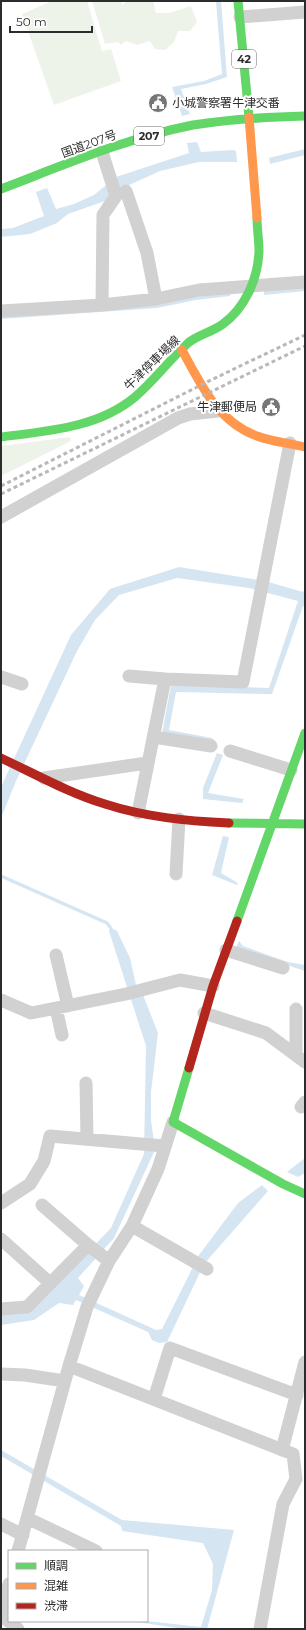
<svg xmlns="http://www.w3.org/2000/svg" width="306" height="1630" font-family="Montserrat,'Noto Sans JP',sans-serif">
<rect width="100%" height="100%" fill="#fff"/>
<path fill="#eef3ea" d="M52,1H87L102,51L111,49L121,81L54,105L22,14Z
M92,1H121L122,5L127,1H153L156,13H169L191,6L197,22L190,31H178L174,42L165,50L155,49L150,41L137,45L126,41L121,45L118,42L105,44Z
M70,437L71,441L1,476V446Z"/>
<path fill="#d5e5f1" d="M216,1H221L227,77L206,84L181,89L190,114L182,116L172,87L204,81L222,74Z
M197,142L201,152L233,150L236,151L237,162H199L160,171L116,191L105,201L68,214L57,223L30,234L1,237V229L13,228L44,216L36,192L47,188L56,209L74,204L94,195L116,177L189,153L187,143Z
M305,149V155L270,164L269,158Z
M305,286V291L264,295V290Z
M230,292V296L196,300L157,308L1,319V315Z
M179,567L265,581L303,592L305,589V606H303L272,694L176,692L169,730L212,738L215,741L162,734L171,685L269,688L298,601L249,588L177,578L119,595L95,620L77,651L16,781L1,818V787L71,635L110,589Z
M217,753L223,755L208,793L244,799L242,803L203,799V788Z
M223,836L229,837L221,873L238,883L237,885L212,875Z
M110,927L117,931L130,958L136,985L143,995L158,1033L151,1092V1120L155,1150L114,1238L78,1278L84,1286L79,1295L156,1330L162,1329L199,1255L238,1203L262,1185L268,1191L204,1264L167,1342L159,1343L152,1340L148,1332L76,1300L73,1305L59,1303L34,1320L1,1325V1315L33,1309L111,1228L144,1154L146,1046L109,931Z
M239,941L243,946L288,962L305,965V971L236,948Z
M305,1158V1173L298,1177L287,1172Z
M1,1450L122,1520L234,1530L207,1629H184L130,1621H147L201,1627L212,1590L213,1564L203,1543L122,1531L121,1526L1,1456Z"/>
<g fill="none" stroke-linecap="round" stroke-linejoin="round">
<path stroke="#d5e5f1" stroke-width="3.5" d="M1,876L107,923L110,927"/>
<path stroke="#d1d1d1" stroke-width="13" d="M240,17L305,12
M102,152L116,196L103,215L102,305
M126,191L147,253L156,299
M1,311L102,305L156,299L199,290L305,282
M1,517L178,418L190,414L218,411
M129,676L165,679
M1,677L22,684
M154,737L211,746
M230,751L291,770
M44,778L147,763
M138,813L165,679L243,682L290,443
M176,874L179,819
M226,950L283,968
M56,955L68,1006
M1,1000L31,1013L126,994L180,980L213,986
M56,1008L62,1035
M204,1013L266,1033L305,1062
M296,1054V1009
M86,1083L87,1139
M301,1107L305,1102
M1,1203L30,1184L44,1161L50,1136L164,1146
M42,1205L88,1245L109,1261
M132,1226L207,1269
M1,1239L50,1283
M1,1309L27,1307L88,1245
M69,1366L293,1454L296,1479L283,1504L260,1629
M1,1374L25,1375L65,1381
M154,1399L170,1348L297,1395
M282,1450L305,1362
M27,1518L96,1551
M1,1524L23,1535
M18,1551L69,1366L87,1307L109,1261L132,1226L158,1169L173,1122
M1,1613L9,1584
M1,1615L18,1629"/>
<path stroke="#63d668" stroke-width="9" d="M238,1L249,117
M1,189C64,165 127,138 193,125C231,119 267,117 305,116
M1,437C47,431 98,428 135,397C154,381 169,360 188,343C198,335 212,332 223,324C245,308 258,279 259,251C259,240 257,229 257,218
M229,823L305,824
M237,921L305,733
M189,1068L173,1122L283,1184L305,1194"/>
<path stroke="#ff974d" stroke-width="9" d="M249,117L257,218
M182,350C201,385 218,422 257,436C272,442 289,443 305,447"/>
<path stroke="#b3261e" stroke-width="9" d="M1,758C35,774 69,793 105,804C145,817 187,821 229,823
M189,1068L213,986L237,921"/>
<path stroke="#b8b8b8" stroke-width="3" stroke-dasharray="4 3" stroke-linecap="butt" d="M1,486L211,380L305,335
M1,494L305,346"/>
</g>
<defs>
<g id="civic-disc" transform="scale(1)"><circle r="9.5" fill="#767676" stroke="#fff"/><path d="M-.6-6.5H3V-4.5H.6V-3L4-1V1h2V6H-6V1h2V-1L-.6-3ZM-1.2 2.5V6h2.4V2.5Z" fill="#fff"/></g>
</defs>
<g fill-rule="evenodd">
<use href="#civic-disc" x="158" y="103"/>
<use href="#civic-disc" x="271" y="407"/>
</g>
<g text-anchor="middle" stroke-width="4" stroke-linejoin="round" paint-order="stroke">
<g fill="#fff" stroke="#6b6b6b" stroke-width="1">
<rect x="232" y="50" width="24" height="18" rx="3"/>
<rect x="134" y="127" width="30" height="18" rx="3"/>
</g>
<g font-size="11" font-weight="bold" fill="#2c2c2c">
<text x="244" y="63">42</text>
<text x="149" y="140">207</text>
</g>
<g font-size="12" fill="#2c2c2c" stroke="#fff" text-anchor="start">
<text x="172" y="107">小城警察署牛津交番</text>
<text x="257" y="411" text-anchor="end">牛津郵便局</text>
</g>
<g font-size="12" fill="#2c2c2c" stroke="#fff">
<text transform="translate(89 144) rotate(-20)" y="4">国道207号</text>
<text transform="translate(152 363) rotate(-44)" y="4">牛津停車場線</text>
</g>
</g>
<rect width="306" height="1630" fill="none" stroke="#2c2c2c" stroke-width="4"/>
<rect x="8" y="1550" width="140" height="72" fill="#ffffff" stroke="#ababab"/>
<rect x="16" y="1563" width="20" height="6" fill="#63d668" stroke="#ababab"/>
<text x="44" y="1570" font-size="12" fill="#2c2c2c">順調</text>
<rect x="16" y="1583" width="20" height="6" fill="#ff974d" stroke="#ababab"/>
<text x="44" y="1590" font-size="12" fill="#2c2c2c">混雑</text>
<rect x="16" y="1603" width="20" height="6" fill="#b3261e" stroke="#ababab"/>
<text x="44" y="1610" font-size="12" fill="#2c2c2c">渋滞</text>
<path d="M10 26v6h82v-6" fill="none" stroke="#2c2c2c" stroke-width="2"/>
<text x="16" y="26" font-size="12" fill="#2c2c2c" stroke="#ffffff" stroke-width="3" paint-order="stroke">50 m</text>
</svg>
